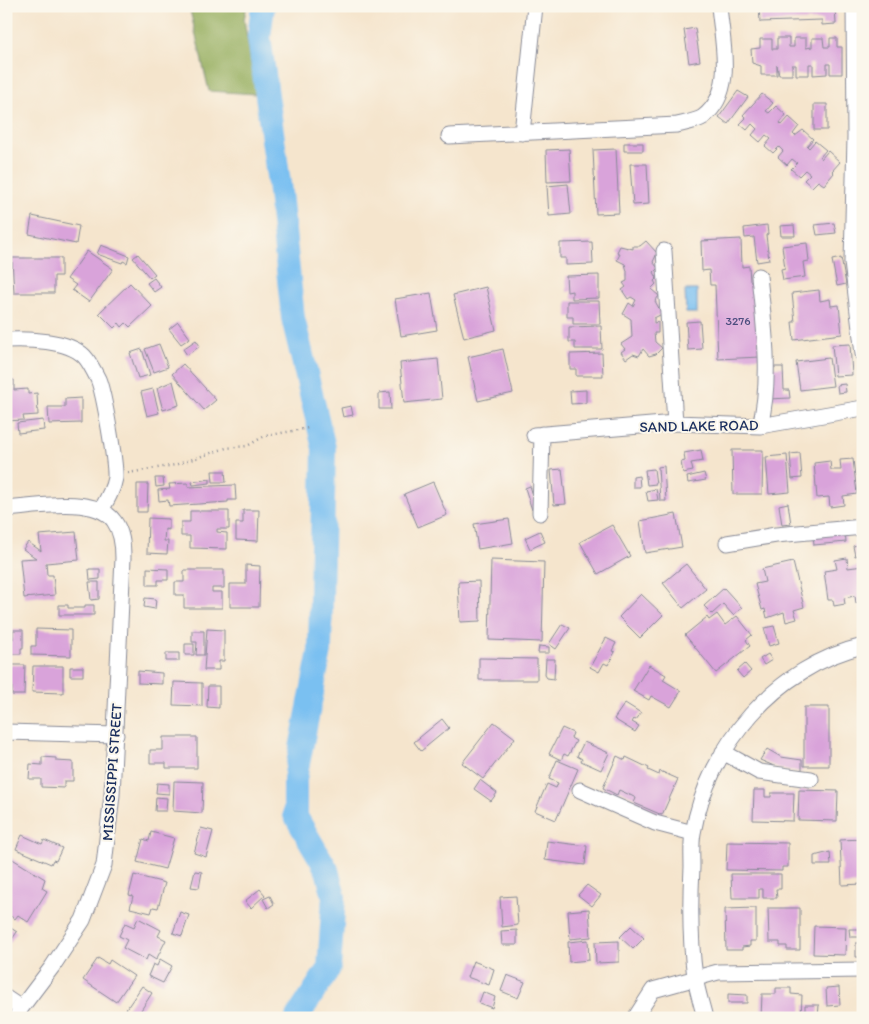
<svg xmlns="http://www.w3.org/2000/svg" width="869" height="1024" font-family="Itim,sans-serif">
<rect width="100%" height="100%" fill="#fbf7ec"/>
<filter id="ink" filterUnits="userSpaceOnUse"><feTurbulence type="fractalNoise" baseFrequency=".02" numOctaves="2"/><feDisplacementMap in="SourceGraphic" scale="10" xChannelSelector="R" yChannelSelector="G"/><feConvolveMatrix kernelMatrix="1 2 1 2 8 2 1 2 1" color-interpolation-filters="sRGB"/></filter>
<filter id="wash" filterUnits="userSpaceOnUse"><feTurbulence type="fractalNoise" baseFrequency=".0096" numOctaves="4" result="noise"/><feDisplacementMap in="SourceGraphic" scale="20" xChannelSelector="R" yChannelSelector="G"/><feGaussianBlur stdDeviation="1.12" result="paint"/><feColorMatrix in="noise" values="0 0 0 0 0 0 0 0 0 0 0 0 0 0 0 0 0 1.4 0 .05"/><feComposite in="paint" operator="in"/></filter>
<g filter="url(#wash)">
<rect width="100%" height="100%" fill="#f5e5cd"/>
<path fill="#97af60" stroke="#596f5f" d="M189,6H247L244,19L256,94L209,91Z"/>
<path fill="#7ac0f1" stroke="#4a78a8" d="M685,290H697V313H686Z"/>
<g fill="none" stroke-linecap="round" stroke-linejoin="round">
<path stroke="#7ac0f1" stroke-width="24" d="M263,6L259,37L279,183L293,318L324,448L320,651L295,779V815L327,870L334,897L329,968L297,1018"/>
</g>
<g id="blocks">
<path fill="#d9a3da" d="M759,6H835L836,24L822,25V20L760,22Z
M695,28L700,61L689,63L684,30Z
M777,38H789V47H794V38H806V48L812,47V38H823L824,47H830V38H837V47H842V74H830V64H827V74L813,75V64H809V75H796V65H792V75H779L777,65V75H761V66L752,63L751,49L760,48V39H772V49H777Z
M738,91L748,97L728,124L719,117Z
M762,94L773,103L766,111L769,113L776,106L786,115L780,123L782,125L789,117L799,126L793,134L795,136L803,130L813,139L807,146L809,148L815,141L826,150L820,157L821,159L828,151L840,162L832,171L834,173L824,185L818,181L812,187L804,180L810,174L805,170L799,176L791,169L797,163L792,159L787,165L778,157L783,151L779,147L773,153L765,146L771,139L766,135L760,142L752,135L757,129L752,124L747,130L740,124L746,118L743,115Z
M814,104H827V130H814Z
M624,143H643V151H624Z
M569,149L571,181L547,182L546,150Z
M616,149L619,213L596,214L593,150Z
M630,164H647L649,204L633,205Z
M568,184L571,214L549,216L547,186Z
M32,216L79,226L76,244L29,234Z
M834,223L836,233L817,235L815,225Z
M767,225L768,234L766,235L769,260L757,262L754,237L745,238L744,228Z
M794,225L795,236H781L780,226Z
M741,239L742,267L749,266L750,281H757L760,357L718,359L715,285H710L709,270L702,271L701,241Z
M646,241L657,253L653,262L658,268L654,272L657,278L654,281L656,284L651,289L659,296L655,301L662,314L654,318V323L658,322V333H654L655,342L662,348L656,354L649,356L643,349L639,356L633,354L626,359L621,352L625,349L621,344L632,337L631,319L623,314L629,303L633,306L636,300L631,297L628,299L622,290L626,287L623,283L627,281V271L625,264L617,260L620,254L617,252L620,246L633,249V246H640Z
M592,242L593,264L566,265V258H560V243Z
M807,243L809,261L803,262L805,277L783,280L781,269L785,268L782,246Z
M101,245L129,256L127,263L123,261L122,263L97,254Z
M87,251L113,269L89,302L72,290L76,285L67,279Z
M138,254L155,274L150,278L133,258Z
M12,258H61V276H54V293H14Z
M841,258L846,284L837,286L832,260Z
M599,275V298L572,299V291L567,292L566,276Z
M154,278L161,287L154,292L147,283Z
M130,283L152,306L130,327L126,323L122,327L119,323L114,328L99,313Z
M486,287L496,330L464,338L453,295Z
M819,290L820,301L830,299L831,306L839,305L842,334L794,340L792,322H795L792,293Z
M431,293L437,330L401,336L395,299Z
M567,301H599L600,324H573V317H567Z
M700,321L702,349L688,350L686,322Z
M178,322L190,338L181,344L169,329Z
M601,326L602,349H575V342H569V327Z
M196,340L200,346L187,355L183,349Z
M159,344L168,367L154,372L145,349Z
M850,344L852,375L835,376L832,345Z
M142,349L150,375L138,378L130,353Z
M503,349L513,393L478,401L468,357Z
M602,353L603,376H576V369H570V354Z
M829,358L833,386L800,390L796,362Z
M438,359L442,399L404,403L400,363Z
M183,364L216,400L204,410L172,374Z
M772,367H783L784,390H789L790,398L769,399Z
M6,380H14V390L28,389V394L37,393L38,415L23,416L24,420L6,421Z
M173,381L179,405L163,410L157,388Z
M845,384L846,392L838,393L837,385Z
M153,389L159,413L147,416L141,392Z
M586,390V403L571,404L570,391Z
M390,392L391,409H379V393Z
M81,398V423L49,424L48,407H65V399Z
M351,406L353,415L343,417L341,408Z
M43,420L44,430L18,433L17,423Z
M701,450L703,461L691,463L693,471L683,473L681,462L685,461L684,453Z
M732,450H763L762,494H733Z
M800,453L802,478L792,479L790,454Z
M787,455L790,492L769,494L766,457Z
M853,459L857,494L843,496L844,505L830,507L829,497L817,498L814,463L830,461L831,470H841L840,460Z
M664,466L666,501H660L658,467Z
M562,469L566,504L554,505L551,470Z
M654,469L656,484L647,485L645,470Z
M212,471H225L226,482H213Z
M704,473L706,480L688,483L687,477Z
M639,476L640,487H633V477Z
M155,478H163L164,486L156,487Z
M210,479V483L193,485L192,482Z
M433,482L447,515L418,527L404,494Z
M188,483V487L235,485L236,500H228V502L169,506L168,500L159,501L158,490L170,489L169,484Z
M137,484H148L147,512H137Z
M530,486L537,508L532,510L525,488Z
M656,489L658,500L648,501L646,491Z
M788,503L791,524L782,525L779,505Z
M243,510H259L258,541L236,540V523H243Z
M190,511H229V529H217V532L227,533V549L190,548V536H181V522H190Z
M676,514L682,547L645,553L640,521Z
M148,518L169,519V530L165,529L164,541H168L167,554L147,553Z
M509,519L513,543L478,549L474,524Z
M612,525L630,556L598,574L580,542Z
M845,530L846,542L814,545L813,533Z
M540,531L545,542L530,549L525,538Z
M76,532L79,560L46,563L47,575H53L55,595L24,598L20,559L36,558L23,549L28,542L41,551L39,535Z
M863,544V554L855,556L853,546Z
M847,558L848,568L863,566V602L856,603L855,596L844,598L845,604L834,606L833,600H828L824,571L837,569L835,560Z
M491,560L544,562L542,642L489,640Z
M793,562L804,607L794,610L797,619L786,622L784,612L767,618L765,609L762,610L755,584L765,582L762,569Z
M686,564L706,589L683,608L663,583Z
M246,565L260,566L259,607H230V584H246Z
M147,568L168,569V580H158V585H147Z
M89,569H100V579L90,580Z
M184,570H224V588H212V592H222V608H184V595H175V582H184Z
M479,581L480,621L460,622L458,582Z
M89,582H99V599L91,600Z
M724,588L742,608L733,615L723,604L712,614L704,606Z
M641,594L663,615L640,638L619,617Z
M145,598L156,599L155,609L144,607Z
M59,605H68V608H85V605H94V615H59Z
M717,614L725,625L737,616L752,635L746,640L750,646L716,673L685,635L707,617L709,620Z
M562,624L570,628L556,649L549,644Z
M774,626L779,643L769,646L764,628Z
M36,629L71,630V656L31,655V646H36Z
M207,629L224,630V661H219V670H204Z
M13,630H23V648H21V654H9V639H13Z
M192,631H204V655H196L197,642H192Z
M606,638L616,643L612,651L615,652L608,665L604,663L599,672L590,667Z
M185,644H194V655H185Z
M539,646L549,647V653H538Z
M166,653H179V661H166Z
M768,654L772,660L764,665L760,659Z
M479,658L537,659V680H479Z
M546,659H555L554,679L547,678L545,675Z
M745,664L751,671L743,678L737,671Z
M9,665H25L24,695H12V685H8Z
M649,665L666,675L663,680L681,691L671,707L651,696L649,700L633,691Z
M33,666H63V693L32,692Z
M70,667H83V676H70Z
M138,671L162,673V684L138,683Z
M174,682L202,683V706L173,705Z
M208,686H219V708L207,707Z
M625,703L641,713L636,720L634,719L632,722L639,726L635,732L614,719Z
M804,707H829V766H804Z
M442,719L449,728L421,751L414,742Z
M494,722L515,738L483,779L462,763Z
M562,728L573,733L571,738L576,741L568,756L564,754L561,760L549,754Z
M163,737H197V768H166V763H150V750H163Z
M584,742L609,753L601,770L581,761L582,759L577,756Z
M767,749L781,757L802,760V772L781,769L760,760Z
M617,756L625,760L626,757L649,768L648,770L659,775L660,771L678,779L662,815L634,803L636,798L630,795L619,790L617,795L603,788Z
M42,757L56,758V761L73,762V781H64V788L41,787V779H29L30,764L42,765Z
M557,760L578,769L556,820L535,811L547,784L556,788L558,783L549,779Z
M480,780L497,793L491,801L474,789Z
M174,781L203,782L202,813L173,811Z
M157,783L169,784V794L156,793Z
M754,790H765V797H771V793H794L793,821L753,820Z
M799,790L838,791L837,821L798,820Z
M156,797L167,798L166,811H155Z
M201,828L213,831L206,857L194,853Z
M151,832L174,838L165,869L137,862L143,839L149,841Z
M22,835L42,844L44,840L62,848L56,861L53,860L51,864L16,849Z
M863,839V884L842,885L840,840Z
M547,841L587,846L585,865L545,860Z
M727,842L788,843V867H782V871L726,870Z
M830,852L831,865H814V856Z
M6,855L45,879L42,888L47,891L28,922L18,915L15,919L6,913Z
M195,871L202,872L199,888L191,887Z
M731,874H781V889H776L777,898H763V889H759V898H732Z
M134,875L165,883L158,908L153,907L151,913L130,908L133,896L129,895Z
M587,885L601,895L592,906L578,895Z
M260,889L265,895L251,908L245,901Z
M270,896L274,904L268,908L263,899Z
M516,896L518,925L502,927L500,897Z
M756,908V941H750V946L742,947V950H726L725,909Z
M768,908H800V950H787V946H780V942H769Z
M589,909L591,937L570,939L568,911Z
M180,912L189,915L182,936L173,933Z
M138,918L161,930L158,936L166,940L156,960L148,955L146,960L123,948L127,940L119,936L125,923L134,927Z
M6,925L17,932L6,948Z
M631,926L644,938L633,949L620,937Z
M814,926L846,927L845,955L813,954Z
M849,929H859L860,937H850Z
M517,930V945H502L501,931Z
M588,940L589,960L569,962L568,942Z
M619,941V962L596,963L595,942Z
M856,943H863V957H856Z
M98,958L108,964L110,960L134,976L116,1002L83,980Z
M160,959L172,966L163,983L148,976L153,964L157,966Z
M473,961L494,969L489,985L467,977Z
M507,975L525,982L518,998L501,991Z
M142,986L152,993L136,1018L125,1011Z
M839,987L840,1005L827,1006L826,988Z
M776,988H791V994L802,995L801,1018H761L762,994H776Z
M483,992L495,997L492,1008L479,1003Z
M728,994L747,995V1003H728Z
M805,1005H819L818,1018H805Z"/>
</g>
</g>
<g filter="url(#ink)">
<use href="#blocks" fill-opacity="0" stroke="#888a96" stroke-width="1"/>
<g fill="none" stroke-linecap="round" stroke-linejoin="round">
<g stroke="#888a96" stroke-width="17">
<path id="minor" d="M854,6L855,137L852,262L863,354
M522,133L535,6
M449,136L677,125C685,123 697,121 703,117C736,92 722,42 719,6
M664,251L675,423
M759,276C764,325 772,378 760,426
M6,340C27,339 68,340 84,356C89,361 95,373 98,379C104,393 116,464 115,478C113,490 107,500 101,510
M534,435L675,423L760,426L863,408
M6,509C34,507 96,495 114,521C122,532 123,545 123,558L112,795L104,865L83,920L52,967L21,1008L16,1018
M540,513L542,434
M727,543L776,535L863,527
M6,732L116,735
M723,752L759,772L811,779
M580,790L655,823L693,833
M6,998L21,1008
M635,1018L653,990L718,972L863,970
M705,1018C702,1005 697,991 695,977C690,941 690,903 692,867C692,856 691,844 693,833C708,746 777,666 863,646"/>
</g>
<path stroke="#888a96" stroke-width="2.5" stroke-dasharray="1 4" stroke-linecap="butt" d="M128,473L175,465L226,448L247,446L265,436L309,428"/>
<use href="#minor" stroke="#fff" stroke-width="15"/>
</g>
</g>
<g text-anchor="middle" stroke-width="4" stroke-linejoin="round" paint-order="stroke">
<g font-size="12" fill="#4a4c7d">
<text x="738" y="325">3276</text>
</g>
<g font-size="15" fill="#1b2f5e" stroke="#fbf7ec">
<text transform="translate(699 426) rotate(-1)" y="5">SAND LAKE ROAD</text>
<text transform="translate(112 772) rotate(-86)" y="5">MISSISSIPPI STREET</text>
</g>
</g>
<rect width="869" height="1024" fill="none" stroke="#fbf7ec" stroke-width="25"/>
</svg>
